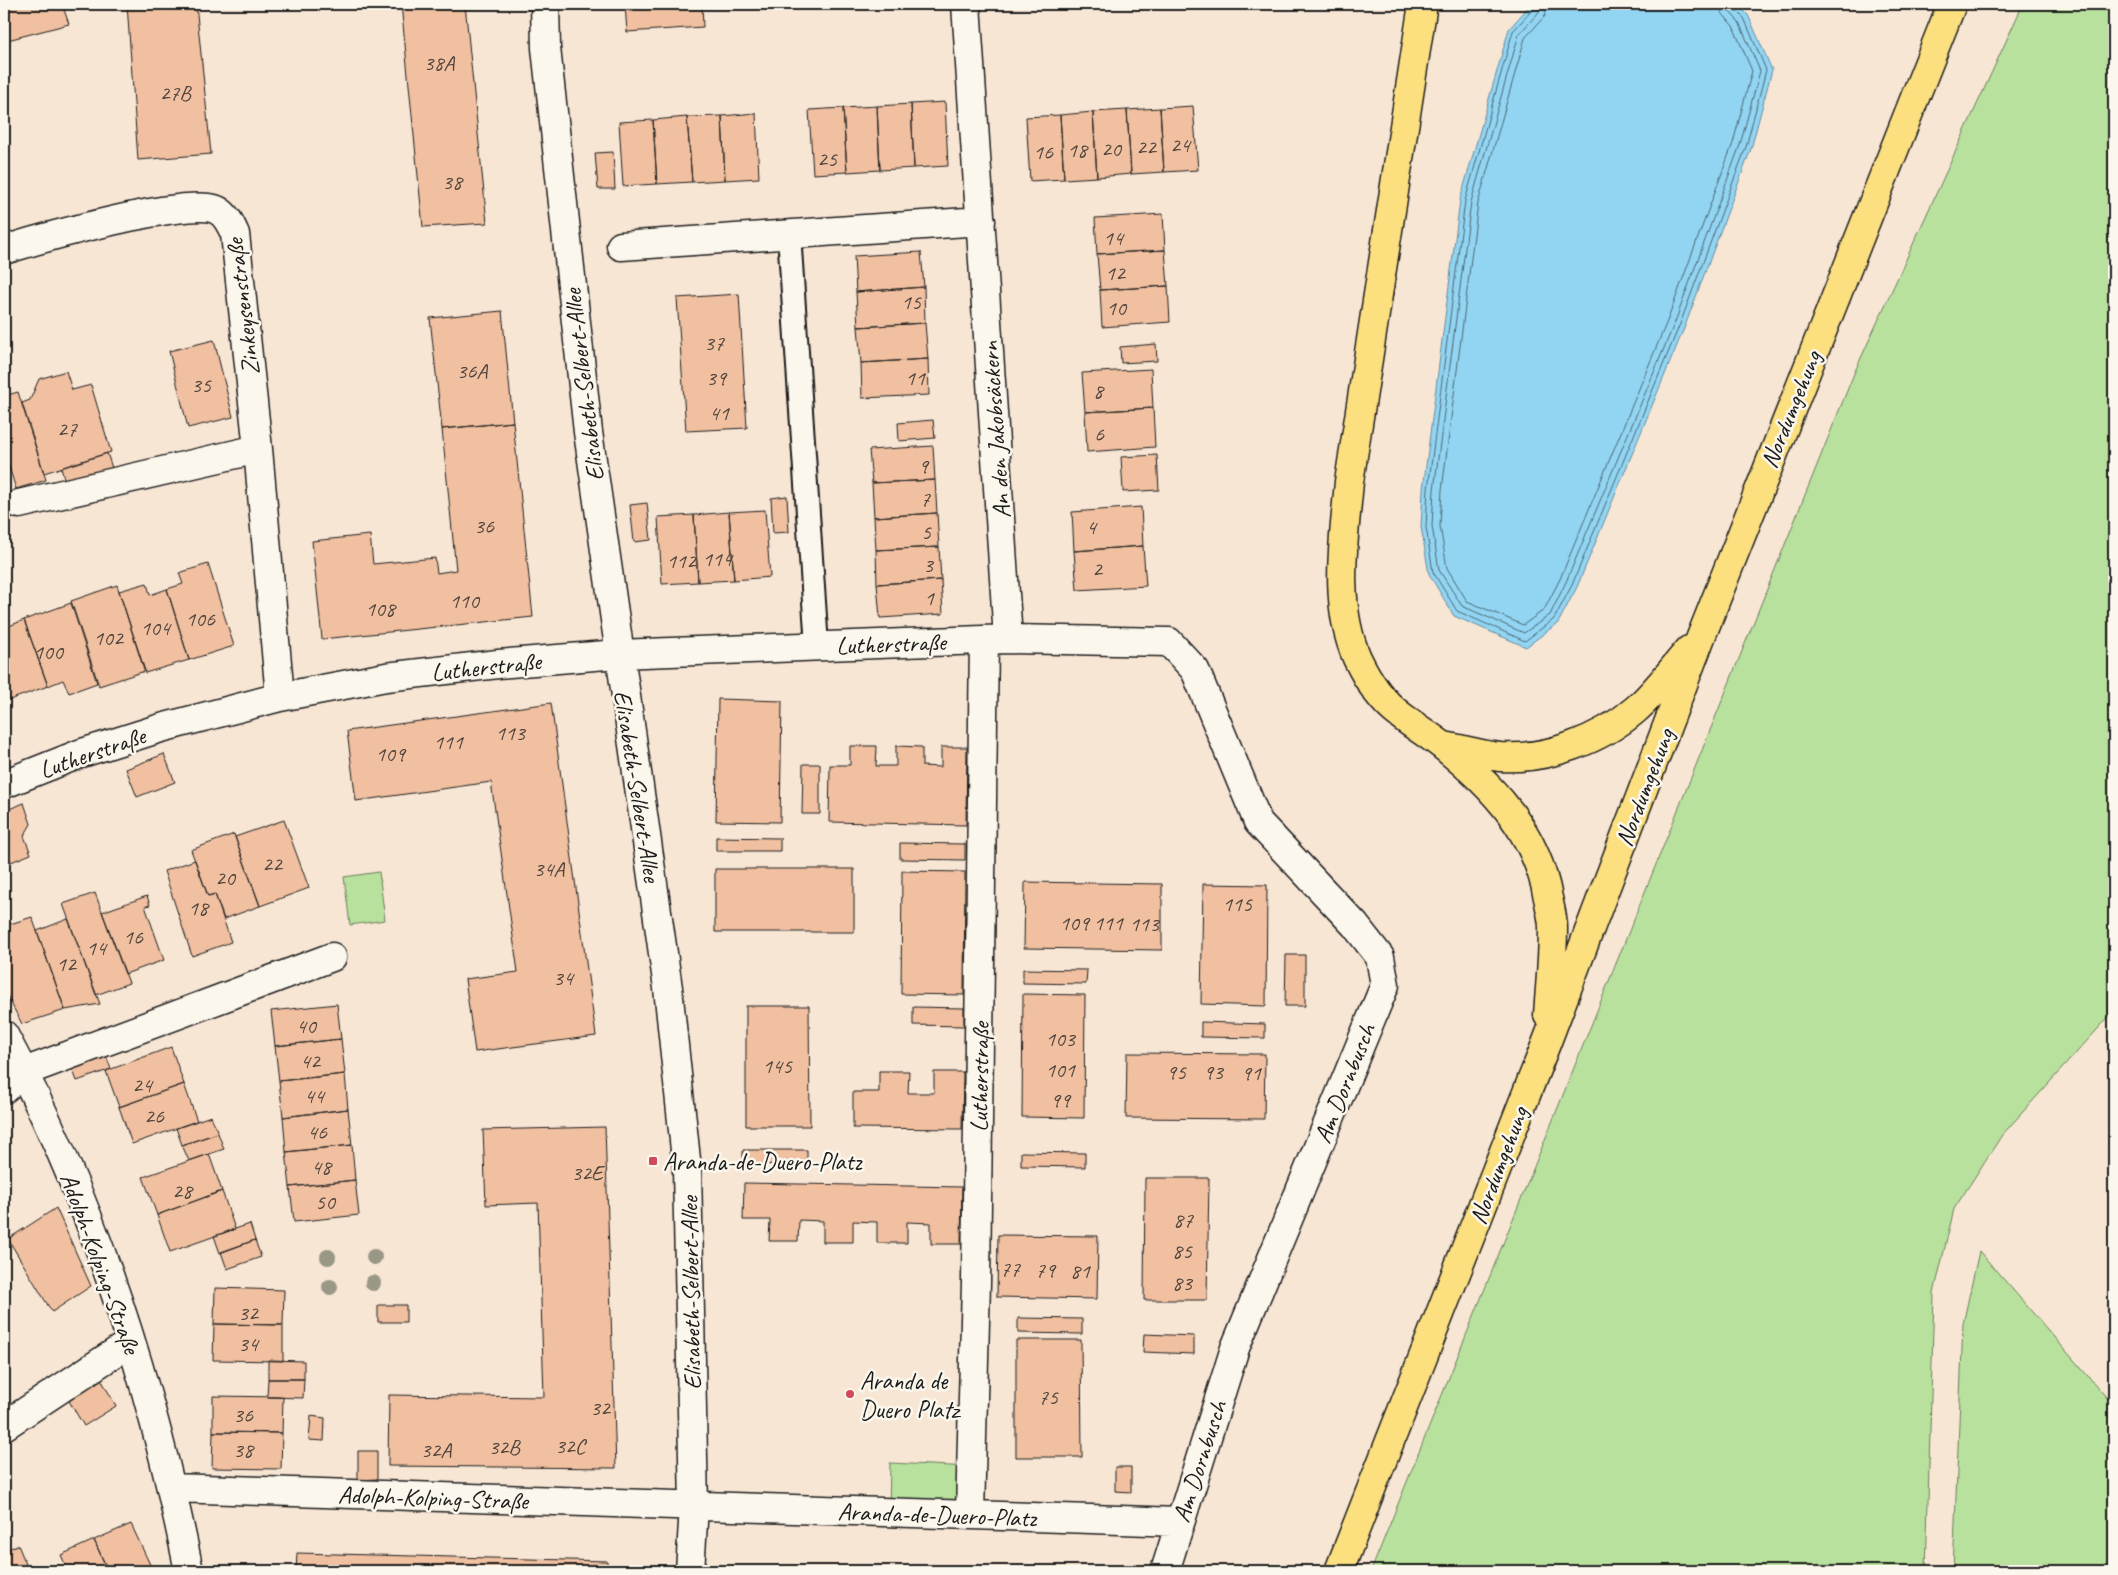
<svg xmlns="http://www.w3.org/2000/svg" width="2118" height="1575" font-family="Caveat,sans-serif">
<rect width="100%" height="100%" fill="#f8e6d5"/>
<filter id="ink" filterUnits="userSpaceOnUse"><feTurbulence type="fractalNoise" baseFrequency=".02" numOctaves="2"/><feDisplacementMap in="SourceGraphic" scale="10" xChannelSelector="R" yChannelSelector="G"/><feConvolveMatrix kernelMatrix="1 2 1 2 8 2 1 2 1" color-interpolation-filters="sRGB"/></filter>
<g filter="url(#ink)">
<path fill="#b8e19d" stroke="#6a7e5c" d="M2023,4H2114V1011L2002,1135L1954,1209L1934,1293L1926,1571H1371L1855,371Z
M379,872L385,920L350,925L344,877Z
M1979,1251L2114,1406V1571H1953L1963,1324Z
M890,1463L971,1467L970,1511L889,1512Z"/>
<path fill="#92d5f3" stroke="#638b9d" d="M1531,4H1737L1748,15L1772,70L1751,149L1685,326L1577,587L1558,623L1526,647L1454,616L1429,574L1421,527L1423,489L1460,200L1509,29Z"/>
<g fill="none" stroke-linecap="round" stroke-linejoin="round">
<path stroke="#4b6672" stroke-width="1" d="M1534,4L1533,9L1513,31L1465,201L1428,489L1426,527L1433,572L1457,611L1525,641L1554,619L1572,585L1680,324L1746,147L1766,70L1744,18L1735,9L1734,4
M1541,4L1539,12L1519,34L1471,202L1434,490L1432,526L1439,570L1462,606L1524,633L1550,615L1566,582L1675,322L1740,145L1760,71L1739,22L1729,11L1728,4
M1548,4L1545,16L1525,38L1478,203L1442,490L1440,526L1447,568L1467,601L1523,625L1544,610L1560,579L1668,319L1733,143L1752,71L1733,26L1722,13L1720,4"/>
</g>
<path fill="#f0c0a0" stroke="#1c1c1c" d="M4,4H62L69,24L4,41Z
M127,4H196L211,154L138,160Z
M401,4H465L487,223L423,227Z
M625,4H702L703,27L627,32Z
M945,102L948,166L914,168L911,104Z
M911,104L914,168L880,170L877,106Z
M877,106L880,170L847,172L843,108Z
M1193,106L1198,170L1164,172L1160,108Z
M843,108L847,172L813,174L809,110Z
M1160,108L1164,172L1131,174L1127,110Z
M1127,110L1131,174L1097,177L1093,112Z
M1093,112L1097,177L1064,179L1060,115Z
M756,113L759,178L725,180L722,116Z
M1060,115L1064,179L1030,181L1026,117Z
M722,116L725,180L692,182L687,117Z
M687,117L692,182L657,184L653,120Z
M653,120L657,184L623,186L619,122Z
M613,152L615,189H598L595,153Z
M1163,214L1165,250L1097,254L1095,218Z
M1165,250L1168,286L1100,290L1097,254Z
M921,252L924,287L856,292L854,256Z
M1168,286L1170,322L1102,327L1100,290Z
M924,287L925,323L858,327L856,292Z
M739,294L747,428L686,431L677,298Z
M502,311L513,422L442,429L430,318Z
M925,323L928,359L861,363L858,327Z
M214,340L233,417L188,428L169,351Z
M1156,344L1157,361L1121,363L1120,347Z
M928,359L929,395L862,398L861,363Z
M1151,369L1153,408L1085,412L1082,373Z
M66,371L72,390L91,385L111,452L44,473L22,403L30,400L39,379Z
M18,392L46,480L16,489L4,451V396Z
M1153,408L1155,447L1087,452L1085,412Z
M933,420L935,438L899,441L898,423Z
M513,422L533,617L322,639L312,541L370,535L373,564L435,558L437,573L456,570L442,429Z
M933,446L935,480L872,483L869,450Z
M107,453L112,468L65,482L61,468Z
M1157,455L1159,490L1123,492L1121,457Z
M935,480L937,513L874,517L872,483Z
M787,496L789,532L773,533L771,498Z
M647,503L651,540L634,542L630,505Z
M1141,507L1143,546L1074,551L1072,512Z
M765,510L770,577L734,580L729,512Z
M729,512L734,580L698,582L694,515Z
M937,513L939,547L876,550L874,517Z
M694,515L698,582L662,584L658,517Z
M1143,546L1146,586L1077,590L1074,551Z
M939,547L941,580L877,584L876,550Z
M208,564L234,646L189,660L167,589L183,584L179,573Z
M941,580L943,614L880,618L877,584Z
M147,583L150,595L167,589L189,660L145,673L119,591Z
M117,585L145,671L99,686L71,601Z
M71,603L97,683L69,693L63,680L48,686L24,620Z
M24,620L48,686L4,702V628Z
M718,699L782,701L780,822L716,821Z
M551,703L596,1036L475,1052L465,979L518,972L491,782L356,801L347,731Z
M850,746H877L876,766H896V746L922,747V766L941,767V747H967L966,825L829,822L830,765H850Z
M164,754L175,782L137,797L126,769Z
M803,764H820V814H802Z
M24,803L31,824L24,836L31,854L11,862L4,842V811Z
M284,820L309,888L260,906L235,837Z
M234,834L260,906L224,919L215,894L208,896L191,850Z
M716,837L780,838V851H716Z
M900,843L965,844V860L900,859Z
M195,860L208,896L215,894L231,942L192,956L164,871Z
M715,869H854V932H715Z
M902,871L965,872L964,995L901,994Z
M1025,882L1162,884V950L1024,948Z
M1203,884L1267,885L1266,1006L1201,1004Z
M95,893L129,983L96,995L63,904Z
M147,896L150,905L145,906L164,960L125,974L102,912Z
M32,917L65,1010L22,1024L4,990V926Z
M68,919L100,1004L65,1010L37,931Z
M1286,955H1305V1006H1285Z
M1023,969L1087,970L1086,984L1023,983Z
M1023,994L1085,995L1084,1118L1022,1117Z
M337,1004L341,1039L275,1046L271,1011Z
M746,1006H809L810,1126H746Z
M913,1007L964,1008V1026L913,1025Z
M1201,1022L1265,1024V1038L1201,1037Z
M341,1039L345,1074L279,1081L275,1046Z
M171,1047L184,1084L119,1107L106,1071Z
M105,1053L111,1069L77,1081L71,1065Z
M1127,1053L1265,1054L1264,1119L1126,1118Z
M879,1071H909L908,1093H934V1072H963L962,1129L853,1128V1092H879Z
M345,1074L348,1109L283,1117L279,1081Z
M184,1084L197,1121L132,1144L119,1107Z
M348,1109L352,1145L286,1152L283,1117Z
M211,1116L218,1133L182,1145L176,1128Z
M605,1127L616,1468L388,1466L389,1395L544,1397L538,1203L486,1205L483,1130Z
M218,1133L224,1149L189,1161L182,1145Z
M352,1145L355,1180L290,1187L286,1152Z
M743,1150H807V1165L743,1164Z
M1021,1152L1085,1153V1167L1021,1166Z
M209,1154L222,1191L157,1215L143,1177Z
M1145,1178H1209L1207,1300H1144Z
M355,1180L359,1215L294,1222L290,1187Z
M744,1183L962,1187L961,1244H931V1223L907,1222V1243H877V1222L853,1221V1242H823V1221L799,1220L798,1241H769L770,1220H743Z
M222,1191L235,1229L170,1252L157,1215Z
M56,1208L91,1286L52,1312L8,1239Z
M250,1224L255,1240L220,1253L214,1236Z
M998,1235L1098,1236L1097,1299L997,1297Z
M255,1240L261,1257L227,1269L221,1252Z
M215,1288L284,1290L283,1325L214,1324Z
M378,1305H406V1322H378Z
M1018,1318L1082,1319V1334L1018,1333Z
M214,1324L283,1325V1361L213,1360Z
M1144,1334L1194,1336V1354L1143,1352Z
M1016,1340H1081L1082,1457H1016Z
M268,1360L304,1361V1379H268Z
M101,1379L116,1406L84,1426L69,1401Z
M268,1379H304L303,1398L267,1397Z
M213,1396L283,1397L282,1433L213,1432Z
M311,1416L325,1418L324,1441L309,1440Z
M213,1432L282,1433L281,1469L212,1468Z
M358,1451H377V1479L358,1480Z
M1115,1467H1131V1492L1115,1491Z
M131,1524L153,1571H108L94,1540Z
M94,1540L108,1571H68L61,1555Z
M18,1545L28,1569L23,1571H4V1551Z
M297,1553L607,1561V1571H296Z"/>
<g fill="none" stroke-linecap="round" stroke-linejoin="round">
<g stroke="#1c1c1c" stroke-width="26">
<path id="lane" d="M789,234L817,646"/>
</g>
<g stroke="#1c1c1c" stroke-width="31">
<path id="street" d="M545,4L546,48L588,432L668,988L687,1169L694,1506L690,1571
M966,4L1008,639
M621,246L981,221
M4,250C39,239 189,196 217,210C226,214 231,225 235,234L258,449L280,697
M19,504L258,449
M4,784L82,753L161,728L280,697L386,677L498,664L618,654L1008,639L1169,642L1195,670L1258,822L1355,925L1380,957L1385,985L1235,1348L1165,1571
M4,1035C94,1202 152,1386 189,1571
M4,1089L24,1072L332,957
M4,1426L131,1342
M173,1488L1179,1522
M970,1514L976,1282L984,640"/>
</g>
<g stroke="#1c1c1c" stroke-width="31">
<path id="primary" d="M1423,4L1349,482C1344,539 1333,603 1357,658C1367,679 1381,701 1400,715C1414,726 1429,735 1443,746C1494,787 1536,832 1548,898C1550,908 1553,918 1553,928C1553,957 1550,986 1548,1015
M1444,746C1462,749 1482,755 1500,757C1547,760 1600,740 1635,710C1655,693 1672,669 1689,650
M1339,1571L1546,1044L1701,637L1952,4"/>
</g>
<use href="#lane" stroke="#fbf7ec" stroke-width="22"/>
<use href="#street" stroke="#fbf7ec" stroke-width="28"/>
<use href="#primary" stroke="#fce080" stroke-width="28"/>
</g>
<g fill="#999785">
<circle cx="328" cy="1257" r="8"/>
<circle cx="374" cy="1257" r="8"/>
<circle cx="373" cy="1283" r="8"/>
<circle cx="330" cy="1287" r="8"/>
</g>
</g>
<g fill="#d1495b" stroke="#fbf7ec" stroke-width="2">
<rect x="648" y="1156" width="10" height="10" rx="2.5"/>
<circle cx="850" cy="1394" r="5"/>
</g>
<g text-anchor="middle" stroke-width="5" stroke-linejoin="round" paint-order="stroke">
<g font-size="22" fill="#51453d">
<text x="439" y="70">38A</text>
<text x="175" y="100">27B</text>
<text x="1180" y="152">24</text>
<text x="1146" y="154">22</text>
<text x="1111" y="156">20</text>
<text x="1077" y="157">18</text>
<text x="1043" y="159">16</text>
<text x="827" y="166">25</text>
<text x="452" y="189">38</text>
<text x="1113" y="245">14</text>
<text x="1115" y="280">12</text>
<text x="911" y="309">15</text>
<text x="1116" y="315">10</text>
<text x="714" y="350">37</text>
<text x="472" y="378">36A</text>
<text x="716" y="385">39</text>
<text x="915" y="385">11</text>
<text x="201" y="392">35</text>
<text x="1098" y="398">8</text>
<text x="719" y="420">41</text>
<text x="67" y="436">27</text>
<text x="1099" y="441">6</text>
<text x="923" y="473">9</text>
<text x="925" y="506">7</text>
<text x="484" y="533">36</text>
<text x="1091" y="534">4</text>
<text x="926" y="539">5</text>
<text x="717" y="566">114</text>
<text x="681" y="568">112</text>
<text x="928" y="572">3</text>
<text x="1097" y="576">2</text>
<text x="929" y="605">1</text>
<text x="464" y="608">110</text>
<text x="380" y="616">108</text>
<text x="200" y="626">106</text>
<text x="155" y="635">104</text>
<text x="108" y="645">102</text>
<text x="48" y="659">100</text>
<text x="510" y="740">113</text>
<text x="448" y="749">111</text>
<text x="390" y="761">109</text>
<text x="272" y="871">22</text>
<text x="549" y="876">34A</text>
<text x="225" y="885">20</text>
<text x="1237" y="911">115</text>
<text x="198" y="915">18</text>
<text x="1074" y="930">109</text>
<text x="1108" y="930">111</text>
<text x="1144" y="931">113</text>
<text x="133" y="944">16</text>
<text x="96" y="955">14</text>
<text x="66" y="971">12</text>
<text x="563" y="985">34</text>
<text x="306" y="1033">40</text>
<text x="1060" y="1046">103</text>
<text x="310" y="1068">42</text>
<text x="777" y="1073">145</text>
<text x="1060" y="1077">101</text>
<text x="1176" y="1079">95</text>
<text x="1213" y="1079">93</text>
<text x="1251" y="1080">91</text>
<text x="142" y="1092">24</text>
<text x="314" y="1103">44</text>
<text x="1060" y="1107">99</text>
<text x="154" y="1123">26</text>
<text x="317" y="1139">46</text>
<text x="321" y="1174">48</text>
<text x="587" y="1180">32E</text>
<text x="182" y="1198">28</text>
<text x="325" y="1209">50</text>
<text x="1183" y="1227">87</text>
<text x="1182" y="1258">85</text>
<text x="1010" y="1276">77</text>
<text x="1045" y="1277">79</text>
<text x="1080" y="1278">81</text>
<text x="1182" y="1290">83</text>
<text x="248" y="1320">32</text>
<text x="248" y="1351">34</text>
<text x="1048" y="1404">75</text>
<text x="600" y="1415">32</text>
<text x="243" y="1422">36</text>
<text x="570" y="1453">32C</text>
<text x="504" y="1454">32B</text>
<text x="243" y="1457">38</text>
<text x="436" y="1457">32A</text>
</g>
<g font-size="25" fill="#1c1c1c" stroke="#fbf7ec">
<text transform="translate(242 307) rotate(-97)" y="9">Zinkeysenstraße</text>
<text transform="translate(583 385) rotate(-97)" y="9">Elisabeth-Selbert-Allee</text>
<text transform="translate(1790 409) rotate(-68)" y="9">Nordumgehung</text>
<text transform="translate(995 430) rotate(-94)" y="9">An den Jakobsäckern</text>
<text transform="translate(891 643) rotate(-2)" y="9">Lutherstraße</text>
<text transform="translate(486 666) rotate(-6)" y="9">Lutherstraße</text>
<text transform="translate(92 752) rotate(-19)" y="9">Lutherstraße</text>
<text transform="translate(638 786) rotate(81)" y="9">Elisabeth-Selbert-Allee</text>
<text transform="translate(1644 787) rotate(-69)" y="9">Nordumgehung</text>
<text transform="translate(979 1077) rotate(-89)" y="9">Lutherstraße</text>
<text transform="translate(1344 1083) rotate(-68)" y="9">Am Dornbusch</text>
<text transform="translate(1498 1165) rotate(-69)" y="9">Nordumgehung</text>
<text transform="translate(101 1263) rotate(70)" y="9">Adolph-Kolping-Straße</text>
<text transform="translate(690 1293) rotate(-91)" y="9">Elisabeth-Selbert-Allee</text>
<text transform="translate(1199 1461) rotate(-72)" y="9">Am Dornbusch</text>
<text transform="translate(433 1497) rotate(2)" y="9">Adolph-Kolping-Straße</text>
<text transform="translate(937 1514) rotate(2)" y="9">Aranda-de-Duero-Platz</text>
</g>
<g font-size="25" fill="#1c1c1c" stroke="#fbf7ec" text-anchor="start">
<text x="663" y="1170">Aranda-de-Duero-Platz</text>
<text x="860" y="1389">Aranda de<tspan x="860" dy="29">Duero Platz</tspan></text>
</g>
</g>
<rect width="2118" height="1575" fill="none" stroke="#fbf7ec" stroke-width="20"/>
<rect x="10" y="10" width="2098" height="1555" fill="none" stroke="#1c1c1c" stroke-width="2" filter="url(#ink)"/>
</svg>
